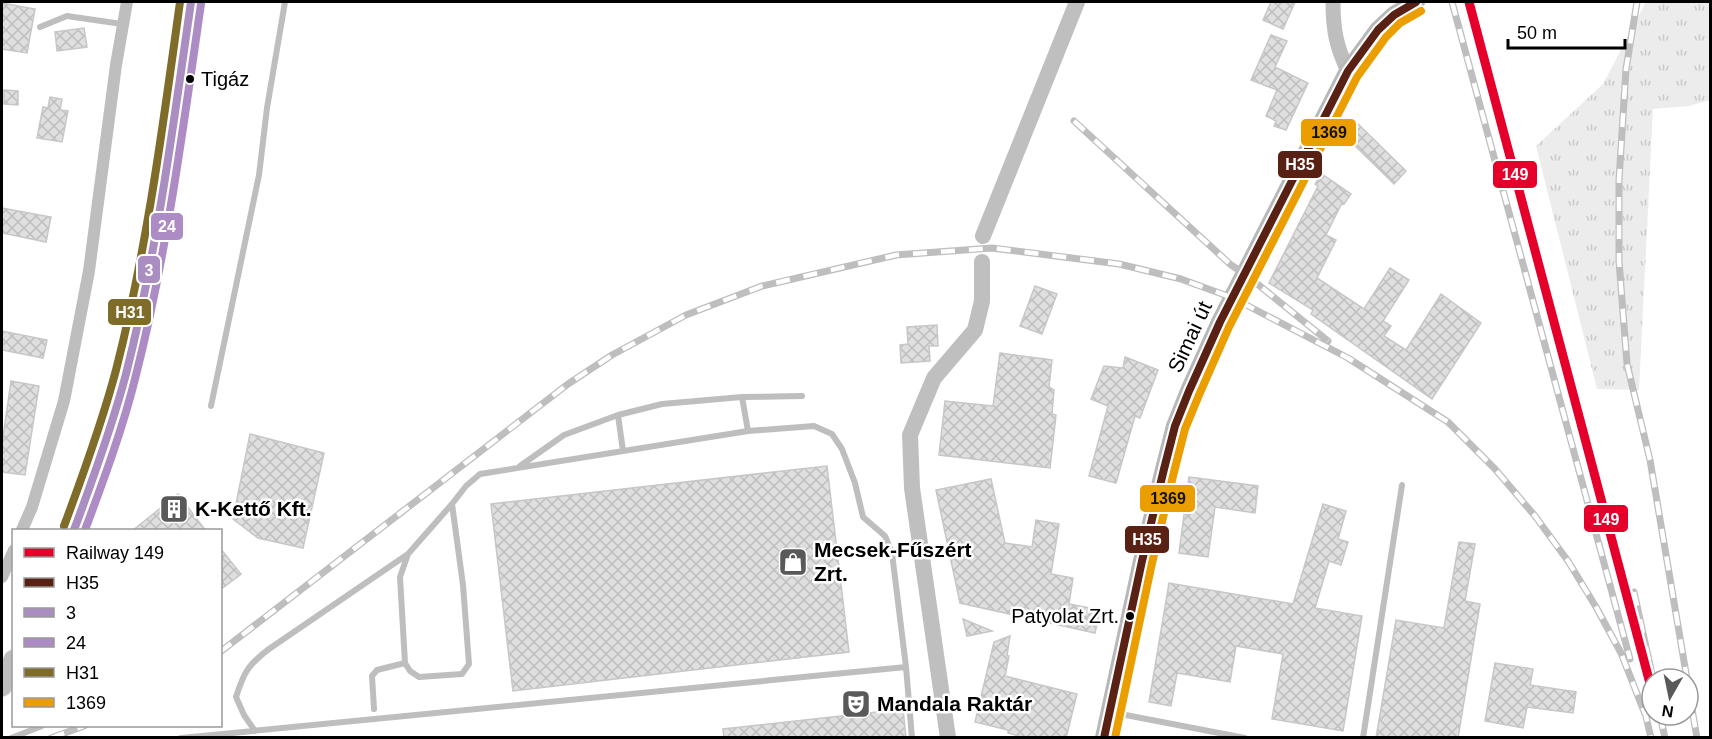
<svg xmlns="http://www.w3.org/2000/svg" width="1712" height="739" font-family="Arial,sans-serif">
<defs>
<pattern id="grass-tufts" width="24" height="20" patternUnits="userSpaceOnUse" patternTransform="scale(1.5)"><rect width="24" height="20" fill="#ececec"/><path d="M3 7l-1-3M5 7V3M7 7l1-3M15 17l-1-3M17 17v-4M19 17l1-3" fill="none" stroke="#c9c9c9"/></pattern>
<pattern id="building-cross-hatch" width="8" height="8" patternUnits="userSpaceOnUse" patternTransform="scale(1.5)"><rect width="8" height="8" fill="#dfdfdf"/><path d="M0 0l8 8M0 8l8-8" fill="none" stroke="#bebebe"/></pattern>
</defs>
<rect width="100%" height="100%" fill="#fff"/>
<path fill="url(#grass-tufts)" d="M1646,2H1710V100L1689,106L1653,109L1639,390L1597,389L1536,146L1603,84Z"/>
<g fill="none" stroke-linecap="round" stroke-linejoin="round">
<path stroke="#bfbfbf" stroke-width="16" d="M983,236L1077,2
M948,738L912,488L910,435L934,378L975,330L982,301V262"/>
</g>
<path fill="url(#building-cross-hatch)" stroke="#c7c7c7" stroke-width="1.5" d="M1271,2H1295L1283,29L1263,20Z
M2,3L35,9L27,53L2,49Z
M84,28L87,47L57,51L55,32Z
M1271,35L1287,41L1275,67L1308,83L1286,130L1274,126L1276,121L1266,116L1277,90L1251,80Z
M4,90L18,91V105L4,104Z
M50,97L62,99L60,110L68,111L62,142L37,138L43,107L48,108Z
M1355,121L1406,171L1394,184L1342,133Z
M1322,174L1351,194L1344,204L1342,203L1326,235L1336,240L1317,278L1364,309L1390,268L1409,280L1383,321L1391,326L1384,336L1406,350L1441,294L1481,323L1432,399L1311,314L1313,310L1269,283L1318,186L1315,184Z
M2,208L51,217L46,242L2,233Z
M1035,286L1057,294L1042,334L1020,326Z
M937,325L938,346H929L930,361L901,363L900,345L908,344L907,327Z
M2,331L47,340L43,358L2,350Z
M1000,353L1052,360L1049,387L1054,390L1052,414L1056,415L1050,468L939,455L945,401L993,406Z
M1125,357L1158,370L1140,418L1135,416L1116,483L1089,476L1108,406L1091,399L1104,366L1123,368Z
M11,381L39,386L25,475L2,472V444Z
M250,434L324,453L303,548L258,538L233,519Z
M827,466L849,652L513,691L491,504Z
M1189,477L1258,486L1255,513L1215,507L1208,557L1179,553Z
M991,479L1005,543L1032,547L1036,520L1059,524L1051,574L1073,578L1069,604L1100,610L1095,633L960,603L936,490Z
M178,494L206,531H132Z
M1323,504L1346,511L1338,539L1348,542L1341,565L1329,561L1315,608L1362,616L1343,731L1272,719L1283,654L1236,646L1230,682L1177,673L1171,706L1149,702L1169,583L1293,604Z
M1459,542L1475,544L1465,601L1480,604L1458,738H1376L1396,620L1444,628Z
M220,548L241,574L220,590Z
M963,619L992,631L967,636Z
M1010,636L1007,656H1009L1005,676L1077,694L1066,738H1026L1008,733V730L975,722L994,642Z
M1495,663L1533,669L1530,685L1576,692L1573,713L1527,707L1523,728L1485,721Z
M903,709L906,738H724L723,729Z"/>
<g fill="none" stroke-linecap="round" stroke-linejoin="round">
<g stroke="#dbdbdb" stroke-width="22">
<path id="primary" d="M74,530C95,472 117,413 131,352C158,237 174,119 191,2
M2,686L14,660"/>
</g>
<path stroke="#bebebe" stroke-width="6" d="M40,27L67,16L122,24
M742,397L748,431
M211,406L259,175L267,108L285,2
M618,415L623,451
M520,466L564,435L618,415L662,404L742,397L802,396
M408,554L400,577L405,663L410,671L419,677L462,674L469,664L463,585L452,504L466,486L480,474L748,431L814,426L832,434L842,449L855,483L863,517L885,536L892,553L906,667L912,738
M374,709L372,676L377,670L405,663
M1110,712L1245,738
M255,731L244,715L236,697C244,672 248,665 269,649L408,554L452,504
M11,738L42,726
M181,738L906,667
M1363,738L1402,485"/>
<path stroke="#bebebe" stroke-width="12" d="M22,530L32,507L64,401L89,271L116,65L127,2
M2,577L14,550"/>
<path stroke="#bebebe" stroke-width="15" d="M1333,2C1333,29 1336,46 1348,71"/>
<path stroke="#b8b8b8" stroke-width="18" d="M1104,738L1142,561L1164,469L1175,426L1189,391L1220,322L1348,71L1378,30L1394,15L1416,2"/>
<use href="#primary" stroke="#bebebe" stroke-width="20"/>
<g stroke="#bebebe" stroke-width="7">
<path id="rail" d="M1452,2L1630,659
M1637,2L1626,69L1619,180V261L1627,364L1650,460L1687,679
M1074,121L1231,265L1245,274L1328,341
M1634,592L1653,679
M220,652L568,384L612,355L686,315L762,286L896,255L992,248L1119,264L1181,279L1233,298L1348,358L1448,422L1495,469L1535,516L1568,561L1596,607L1621,653L1645,714
M1688,686L1697,738
M1644,708L1651,738
M1660,715L1665,738
M51,738L84,726"/>
</g>
<use href="#rail" stroke="#fff" stroke-width="4.5" stroke-dasharray="14" stroke-linecap="butt"/>
<g stroke="#fff" stroke-width="12">
<path id="bus-1" d="M1104,738L1142,561L1164,469L1175,426L1189,391L1220,322L1348,71L1378,30L1394,15L1416,2"/>
</g>
<g stroke="#fff" stroke-width="12">
<path id="bus-2" d="M74,530C93,479 112,427 126,374C157,252 173,126 191,2"/>
</g>
<g stroke="#fff" stroke-width="12">
<path id="bus-3" d="M85,530C104,479 123,428 136,375C167,253 183,128 201,4"/>
</g>
<g stroke="#fff" stroke-width="12">
<path id="bus-4" d="M64,526C83,475 102,423 116,370C147,249 163,125 180,2"/>
</g>
<g stroke="#fff" stroke-width="12">
<path id="bus-5" d="M1115,738L1152,563L1174,472L1185,429L1199,395L1229,327L1357,77L1386,37L1400,23L1421,11"/>
</g>
<use href="#bus-1" stroke="#592014" stroke-width="8"/>
<use href="#bus-2" stroke="#aa8ec2" stroke-width="8"/>
<use href="#bus-3" stroke="#ad8cc6" stroke-width="8"/>
<use href="#bus-4" stroke="#7e6c28" stroke-width="8"/>
<use href="#bus-5" stroke="#eb9e00" stroke-width="8"/>
<g stroke="#fff" stroke-width="14">
<path id="rail-1" d="M1469,2L1652,691"/>
</g>
<use href="#rail-1" stroke="#e4002b" stroke-width="9"/>
</g>
<defs>
<g id="building-square" transform="scale(1.5)"><rect x="-9" y="-9" width="18" height="18" rx="4" fill="#595959" stroke="#fff"/><path d="M-4-6H4V6H1V3H-1V6H-4ZM-2.5-4.3h1.7v1.8h-1.7ZM.8-4.3h1.7v1.8H.8ZM-2.5-1h1.7V.8h-1.7ZM.8-1h1.7V.8H.8Z" fill="#fff"/></g>
<g id="shop-square" transform="scale(1.5)"><rect x="-9" y="-9" width="18" height="18" rx="4" fill="#595959" stroke="#fff"/><path d="M-5-2.5h2.3a2.7 3.5 0 0 1 5.4 0H5L5.5 6h-11ZM-1.5-2.5h3a1.5 2.3 0 0 0-3 0Z" fill="#fff"/></g>
<g id="theatre-square" transform="scale(1.5)"><rect x="-9" y="-9" width="18" height="18" rx="4" fill="#595959" stroke="#fff"/><path d="M-5-5.5Q0-4 5-5.5V0Q5 5 0 6Q-5 5-5 0ZM-3.3-2.5H-1v1.5H-3.3ZM1-2.5H3.3v1.5H1ZM-2.8 1Q0 5.5 2.8 1Z" fill="#fff"/></g>
</defs>
<g fill-rule="evenodd">
<use href="#building-square" x="174" y="509"/>
<use href="#shop-square" x="793" y="562"/>
<use href="#theatre-square" x="856" y="704"/>
</g>
<g fill="#000" stroke="#fff" stroke-width="2">
<circle cx="190" cy="79" r="5"/>
<circle cx="1130" cy="616" r="5"/>
</g>
<g text-anchor="middle" stroke-width="5" stroke-linejoin="round" paint-order="stroke">
<g font-size="20" fill="#000" stroke="#fff" text-anchor="start">
<text x="201" y="86">Tigáz</text>
<text x="1119" y="623" text-anchor="end">Patyolat Zrt.</text>
</g>
<g font-size="21" fill="#000" stroke="#fff">
<text transform="translate(1190 337) rotate(-65)" y="7">Simai út</text>
</g>
<g font-size="21" font-weight="bold" fill="#000" stroke="#fff" text-anchor="start">
<text x="195" y="516">K-Kettő Kft.</text>
<text x="814" y="557">Mecsek-Fűszért<tspan x="814" dy="24">Zrt.</tspan></text>
<text x="877" y="711">Mandala Raktár</text>
</g>
</g>
<g stroke="#fff" stroke-width="2">
<rect x="1300" y="118" width="57" height="29" rx="6" fill="#eb9e00"/>
<rect x="1277" y="150" width="46" height="29" rx="6" fill="#592014"/>
<rect x="1492" y="160" width="46" height="29" rx="6" fill="#e4002b"/>
<rect x="150" y="212" width="34" height="29" rx="6" fill="#ad8cc6"/>
<rect x="137" y="255" width="24" height="29" rx="6" fill="#aa8ec2"/>
<rect x="107" y="298" width="45" height="28" rx="6" fill="#7e6c28"/>
<rect x="1139" y="484" width="57" height="29" rx="6" fill="#eb9e00"/>
<rect x="1583" y="504" width="46" height="29" rx="6" fill="#e4002b"/>
<rect x="1124" y="525" width="46" height="29" rx="6" fill="#592014"/>
</g>
<g font-size="16" text-anchor="middle" font-weight="bold" fill="#fff">
<text x="1300" y="170">H35</text>
<text x="1515" y="180">149</text>
<text x="167" y="232">24</text>
<text x="149" y="276">3</text>
<text x="130" y="318">H31</text>
<text x="1606" y="525">149</text>
<text x="1147" y="545">H35</text>
</g>
<g font-size="16" text-anchor="middle" font-weight="bold" fill="#111">
<text x="1329" y="138">1369</text>
<text x="1168" y="504">1369</text>
</g>
<rect width="1712" height="739" fill="none" stroke="#000000" stroke-width="6"/>
<rect x="12" y="529" width="210" height="198" fill="#ffffff" stroke="#999999" stroke-width="1.5"/>
<rect x="24" y="548" width="30" height="9" fill="#e4002b" stroke="#999999" stroke-width="1.5"/>
<text x="66" y="559" font-size="18" fill="#000000">Railway 149</text>
<rect x="24" y="578" width="30" height="9" fill="#592014" stroke="#999999" stroke-width="1.5"/>
<text x="66" y="589" font-size="18" fill="#000000">H35</text>
<rect x="24" y="608" width="30" height="9" fill="#aa8ec2" stroke="#999999" stroke-width="1.5"/>
<text x="66" y="619" font-size="18" fill="#000000">3</text>
<rect x="24" y="638" width="30" height="9" fill="#ad8cc6" stroke="#999999" stroke-width="1.5"/>
<text x="66" y="649" font-size="18" fill="#000000">24</text>
<rect x="24" y="668" width="30" height="9" fill="#7e6c28" stroke="#999999" stroke-width="1.5"/>
<text x="66" y="679" font-size="18" fill="#000000">H31</text>
<rect x="24" y="698" width="30" height="9" fill="#eb9e00" stroke="#999999" stroke-width="1.5"/>
<text x="66" y="709" font-size="18" fill="#000000">1369</text>
<g transform="translate(1670 697) rotate(189)"><circle r="28" fill="#ffffff" stroke="#999999" stroke-width="1.5"/>
<path d="M0-4.5L10 22L0 15L-10 22Z" fill="#595959"/>
<text y="-9" font-size="16" font-weight="bold" text-anchor="middle" fill="#000000">N</text>
</g>
<path d="M1508 39v9h117v-9" fill="none" stroke="#000000" stroke-width="3"/>
<text x="1517" y="39" font-size="18" fill="#000000" stroke="#ffffff" stroke-width="4.5" paint-order="stroke">50 m</text>
</svg>
